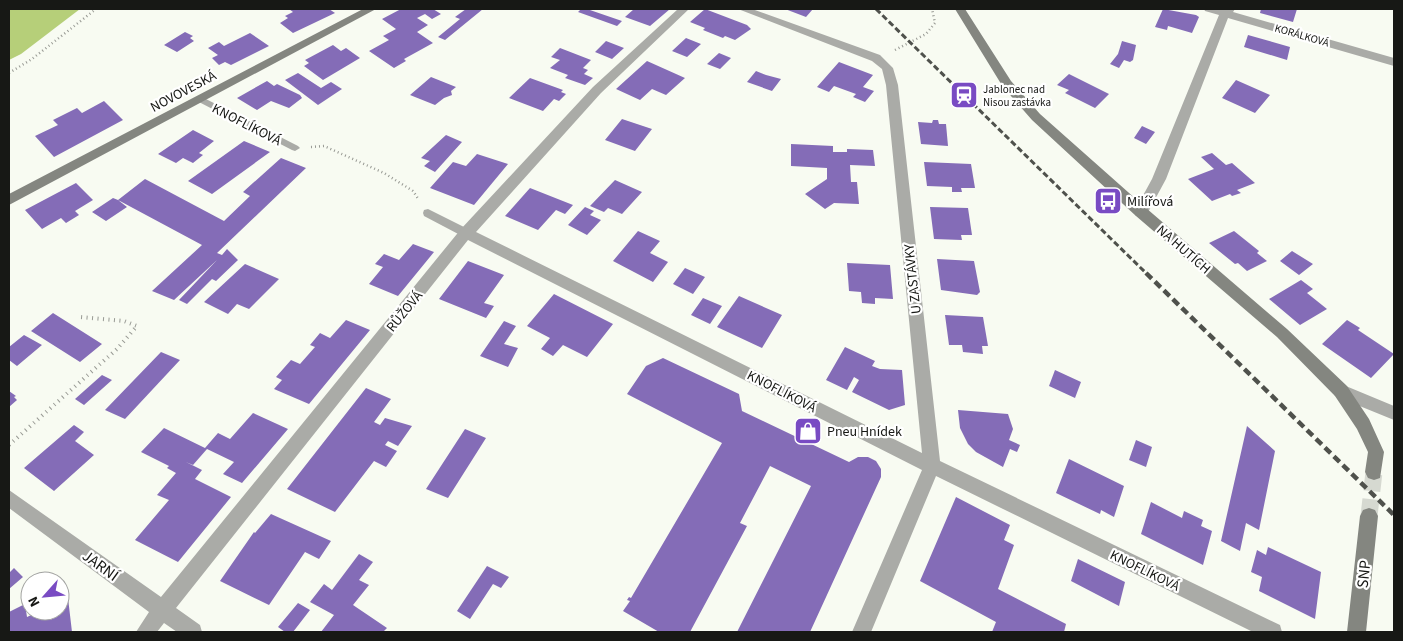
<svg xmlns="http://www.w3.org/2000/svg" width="1403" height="641" font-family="'Source Sans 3',sans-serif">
<rect width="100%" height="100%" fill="#f8fbf2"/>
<path fill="#b6cf79" d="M9,9H80L21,54L9,60Z"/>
<path fill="#846cb7" d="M289,9H329L335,13L293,33L280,23L288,18L285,16L293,12Z
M401,9H433L441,14L432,19L425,14L417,18L428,25L417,32L433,43L404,59L406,61L394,68L369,51L389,40L383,36L396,29L382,19Z
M466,9H483L445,40L438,37L460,19L455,17Z
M581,9H587L622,21L617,26L578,12Z
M634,9H670L650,26L625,17Z
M705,9L747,25L751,29L735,40L725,36L723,38L703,30L705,28L690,22Z
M785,9H813L806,17Z
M1163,9L1196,15L1199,17L1192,33L1168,26L1167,30L1155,27Z
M1261,9H1297L1293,22L1260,13Z
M185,32L193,36L190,38L194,41L177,52L164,45Z
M250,33L269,46L231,65L225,62L219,65L212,58L218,55L208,48L219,42L224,46Z
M1248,35L1290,47L1287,60L1244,47Z
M686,38L701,44L687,57L672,51Z
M606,41L624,48L612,59L595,52Z
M1122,41L1136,45L1133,60L1130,62L1124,60L1119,68L1110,64L1118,54Z
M333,45L341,51L346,48L360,58L323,80L304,66L309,63L305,60Z
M560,48L591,60L583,68L588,70L584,74L593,78L585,85L565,78L568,75L550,68L560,60L551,57Z
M719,53L731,58L720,69L707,64Z
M647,61L685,78L666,95L652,89L640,100L616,89Z
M839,62L873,75L863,87L874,91L865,102L853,97L856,94L834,86L829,92L817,87Z
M756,71L766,75L781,79L772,91L747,82Z
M298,73L321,88L331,82L342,89L318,105L285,80Z
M1069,74L1109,94L1095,108L1065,93L1069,90L1057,85Z
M431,77L456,87L451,91L452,95L444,98L435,105L410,95Z
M530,78L563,90L561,92L566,94L559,101L554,99L543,111L509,98Z
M1236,80L1270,95L1255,113L1222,98Z
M267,81L274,86L277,84L300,95L302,98L289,108L271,101L257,110L237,98Z
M104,101L123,120L54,157L35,136L58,125L53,120L77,108L82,113Z
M622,119L652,129L635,151L605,140Z
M933,120H938L939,124H946L948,146L921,144L918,122L932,123Z
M1142,126L1155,132L1146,144L1134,138Z
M193,130L214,141L199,153L203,155L193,163L183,158L176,163L158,154Z
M446,135L462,142L435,172L424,166L430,161L421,158Z
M244,141L270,152L212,194L188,181Z
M791,144L833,146V152H847V149L873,150L875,166L850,165L851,182H857L859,204L834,203L825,209L805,194L827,179V168L791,166Z
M1212,153L1226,165L1232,163L1255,183L1237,190L1241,193L1232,196L1230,194L1212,201L1188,179L1214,169L1201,157Z
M477,154L508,164L474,205L430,188L453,162L466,166Z
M281,158L306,168L217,253L222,255L227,249L238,260L216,281L212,279L187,304L179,300L217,260L174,300L152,291L202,245L118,200L127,207L106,221L92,212L113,198L118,200L145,179L224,221L250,196L243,192Z
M924,162L971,164L975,188H961L962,192H952V187L927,186Z
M615,180L642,192L622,214L608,208L604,212L590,206Z
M76,183L93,200L75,211L79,215L66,223L61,218L42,229L25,210Z
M530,188L573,205L565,214L556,210L538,230L505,216Z
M585,207L594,211L590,215L601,220L587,235L568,225Z
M930,207L968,208L972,235H961L962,240L934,239Z
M638,231L660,241L650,253L668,262L653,282L613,261Z
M1234,231L1259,251L1257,253L1267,261L1247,271L1238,263L1235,264L1209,243Z
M413,244L434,252L398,296L369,284L383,267L375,264L384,254L399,260Z
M1292,251L1313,264L1299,275L1280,261Z
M937,259L974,261L980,292L977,295L941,290Z
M468,261L504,275L484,303L494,306L486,318L439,299Z
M847,263L890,265L893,299L875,298V304L862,303L861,292L849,291Z
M245,264L279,279L249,309L237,304L228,314L204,302Z
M685,268L705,277L693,294L673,284Z
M1301,280L1313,289L1307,293L1327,309L1300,325L1269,299Z
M554,294L613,324L587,357L563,345L553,356L541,349L550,338L527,326Z
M739,296L782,315L762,348L717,327Z
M703,298L722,306L710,324L691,315Z
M53,313L102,344L80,362L31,331Z
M945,315L983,317L988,346H982L983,354L963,352L962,345H949Z
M346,320L370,330L309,404L274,389L282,380L276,377L291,360L300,364L315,347L310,345L320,333L330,338Z
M1347,320L1360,328L1358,330L1394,354L1371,378L1322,344Z
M504,321L516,326L504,344L518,348L508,367L480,356Z
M24,335L42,345L17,366L9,360V347Z
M845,347L875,361L872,366L880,369L902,370L905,405L889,410L852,392L859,380L854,377L847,390L826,380Z
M161,352L180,360L125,419L105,410Z
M663,358L739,394L742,411L849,462L858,457H868L876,461L881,469V477L810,632H737L811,486L770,466L740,523L747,526L690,632H659L623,611L630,601L627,600L629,597L631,598L722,443L627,394L646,366Z
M1055,370L1081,382L1075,398L1049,386Z
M102,375L112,380L84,405L75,399Z
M366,388L391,399L374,422L380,425L385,418L412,426L398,446L388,441L385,445L397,451L386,467L374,461L335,512L287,489Z
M9,391L16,396L14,397L17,400L9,407Z
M958,410L1008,414L1013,429L1009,440L1020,445L1017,452L1010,449L1003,467L976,452L968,444L960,428Z
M253,413L288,429L242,483L223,474L234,462L207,449L193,465L186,462L202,470L195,479L231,497L178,562L135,540L169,500L157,495L176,473L167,468L169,466L141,452L164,428L205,448L218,433L230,439Z
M74,425L84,432L75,441L94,455L54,491L24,468Z
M1247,426L1275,451L1259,530L1246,523L1240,551L1221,541Z
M465,429L486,438L448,498L426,489Z
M1136,440L1152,447L1146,467L1129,460Z
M1069,459L1124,486L1114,517L1101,510L1100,514L1056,493Z
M956,497L1010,525L1004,540L1014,545L998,589L1066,624L1064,632H992L996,622L920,581Z
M1151,502L1182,518L1184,511L1203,520L1201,526L1212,531L1203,565L1141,534Z
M271,514L331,541L319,559L305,552L269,605L220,581L254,532L255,533Z
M1268,547L1321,572L1315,619L1259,591L1262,577L1251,572L1257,550L1266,555Z
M359,554L373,562L359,580L369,585L353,605L387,628L383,632H321L334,615L310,602L324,584L332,590Z
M1078,559L1125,582L1119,606L1071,581Z
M487,566L509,577L501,588L493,584L470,619L457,611Z
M14,568L23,577L9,589V573Z
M68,598L72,632H9V612L25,604L27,617L40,611H60V602Z
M298,603L310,610L293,632H285L278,627Z"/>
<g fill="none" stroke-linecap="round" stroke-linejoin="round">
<path stroke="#d6d9d1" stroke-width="17" stroke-dasharray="17 8" stroke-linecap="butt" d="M1369,516L1374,472"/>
<path stroke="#989a94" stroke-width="2.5" stroke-dasharray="1 3" stroke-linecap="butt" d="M895,50L926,34L935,23L932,9
M9,73L32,59L96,9
M311,147L324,146L384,173L413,191L419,200"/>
<path stroke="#989a94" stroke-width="4" stroke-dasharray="1 4.5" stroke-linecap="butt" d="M9,445L117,349L137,326L124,321L80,317"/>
<path fill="#aaaba7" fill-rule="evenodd" d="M200,96L298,146L300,148L295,151L292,150L197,101V97Z
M428,209L470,230L471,233L470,236H462L424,216L423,213L424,210Z"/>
<path fill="#aaaba7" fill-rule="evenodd" d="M678,9H689L601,93L476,232L922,453L886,85L882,69L872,61L738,9H752L880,55L893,68L898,85L940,461L1280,625L1282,632H1253L936,476L871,632H852L922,470L468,240L176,608L200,625L202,632H177L164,623L157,632H136L149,612L9,508V490L161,597L461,229L593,87Z
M1204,9H1235L1233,12L1394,58V66L1228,18L1166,179L1146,216H1136L1134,212L1152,179L1219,15L1205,11Z
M1341,384L1394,406V420L1335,396L1333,391L1335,386Z"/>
<path fill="#848680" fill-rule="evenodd" d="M363,9H376L9,205V194Z
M955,9H965L1011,81L1040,114L1146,208L1287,329L1347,386L1369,419L1384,452L1380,478L1374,480L1368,478L1365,472L1368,452L1357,429L1335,396L1277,337L1136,216L1032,120L1003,87Z
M1369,508L1375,510L1378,516L1366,632H1347L1360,516L1363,510Z"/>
<path stroke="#4f514c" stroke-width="3" stroke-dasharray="6 3" stroke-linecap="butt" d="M876,9L1147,274"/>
<path stroke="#4f514c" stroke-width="4.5" stroke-dasharray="8 4.5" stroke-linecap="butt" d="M1146,273L1394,515"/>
</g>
<defs>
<g id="station-square" transform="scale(1.4375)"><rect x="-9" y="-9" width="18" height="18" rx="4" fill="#794bc3" stroke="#fff"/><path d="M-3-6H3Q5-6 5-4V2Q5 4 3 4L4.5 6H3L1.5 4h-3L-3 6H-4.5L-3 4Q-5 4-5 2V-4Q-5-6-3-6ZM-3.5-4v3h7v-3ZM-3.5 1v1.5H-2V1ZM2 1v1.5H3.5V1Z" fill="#fff"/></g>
<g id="bus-square" transform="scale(1.4375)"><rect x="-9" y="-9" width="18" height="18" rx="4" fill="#794bc3" stroke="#fff"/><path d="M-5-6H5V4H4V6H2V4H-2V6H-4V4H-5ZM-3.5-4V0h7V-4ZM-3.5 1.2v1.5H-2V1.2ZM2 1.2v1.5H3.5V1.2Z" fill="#fff"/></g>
<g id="shop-square" transform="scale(1.4375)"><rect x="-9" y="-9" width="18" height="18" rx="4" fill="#794bc3" stroke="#fff"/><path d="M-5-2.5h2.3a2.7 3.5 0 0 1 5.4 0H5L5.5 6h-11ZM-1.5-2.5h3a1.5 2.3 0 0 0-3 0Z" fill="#fff"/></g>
</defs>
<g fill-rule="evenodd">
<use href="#station-square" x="964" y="95"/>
<use href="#bus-square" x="1108" y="201"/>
<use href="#shop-square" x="808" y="431"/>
</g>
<g text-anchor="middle" stroke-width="4.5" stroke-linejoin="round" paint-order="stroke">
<g font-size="11" fill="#171815" stroke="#fff">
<text transform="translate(1302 35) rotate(16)" y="4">KORÁLKOVÁ</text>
</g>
<g font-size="11" fill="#171815" stroke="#fff" text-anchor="start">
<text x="983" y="93">Jablonec nad<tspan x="983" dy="13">Nisou zastávka</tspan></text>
</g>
<g font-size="14" fill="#171815" stroke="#fff">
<text transform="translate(183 91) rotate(-28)" y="5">NOVOVESKÁ</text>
<text transform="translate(247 124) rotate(27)" y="5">KNOFLÍKOVÁ</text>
<text transform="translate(1184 249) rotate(41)" y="5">NA HUTÍCH</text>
<text transform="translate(912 279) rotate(-96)" y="5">U ZASTÁVKY</text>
<text transform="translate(404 311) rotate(-51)" y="5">RŮŽOVÁ</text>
<text transform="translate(782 391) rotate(27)" y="5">KNOFLÍKOVÁ</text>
<text transform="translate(1145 570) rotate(26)" y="5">KNOFLÍKOVÁ</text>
</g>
<g font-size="14" fill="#171815" stroke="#fff" text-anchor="start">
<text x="1127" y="206">Milířová</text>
<text x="827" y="436">Pneu Hnídek</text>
</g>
<g font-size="16" fill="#171815" stroke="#fff">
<text transform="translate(101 565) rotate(36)" y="6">JARNÍ</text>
<text transform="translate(1363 574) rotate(-84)" y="6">SNP</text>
</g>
</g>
<rect width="1403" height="641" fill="none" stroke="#171815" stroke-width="20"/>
<g transform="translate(45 596) rotate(243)"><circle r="24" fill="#ffffff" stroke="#a2a3a1"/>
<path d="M0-4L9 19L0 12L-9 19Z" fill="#794bc3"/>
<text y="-8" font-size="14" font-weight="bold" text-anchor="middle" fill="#171815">N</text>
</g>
</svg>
